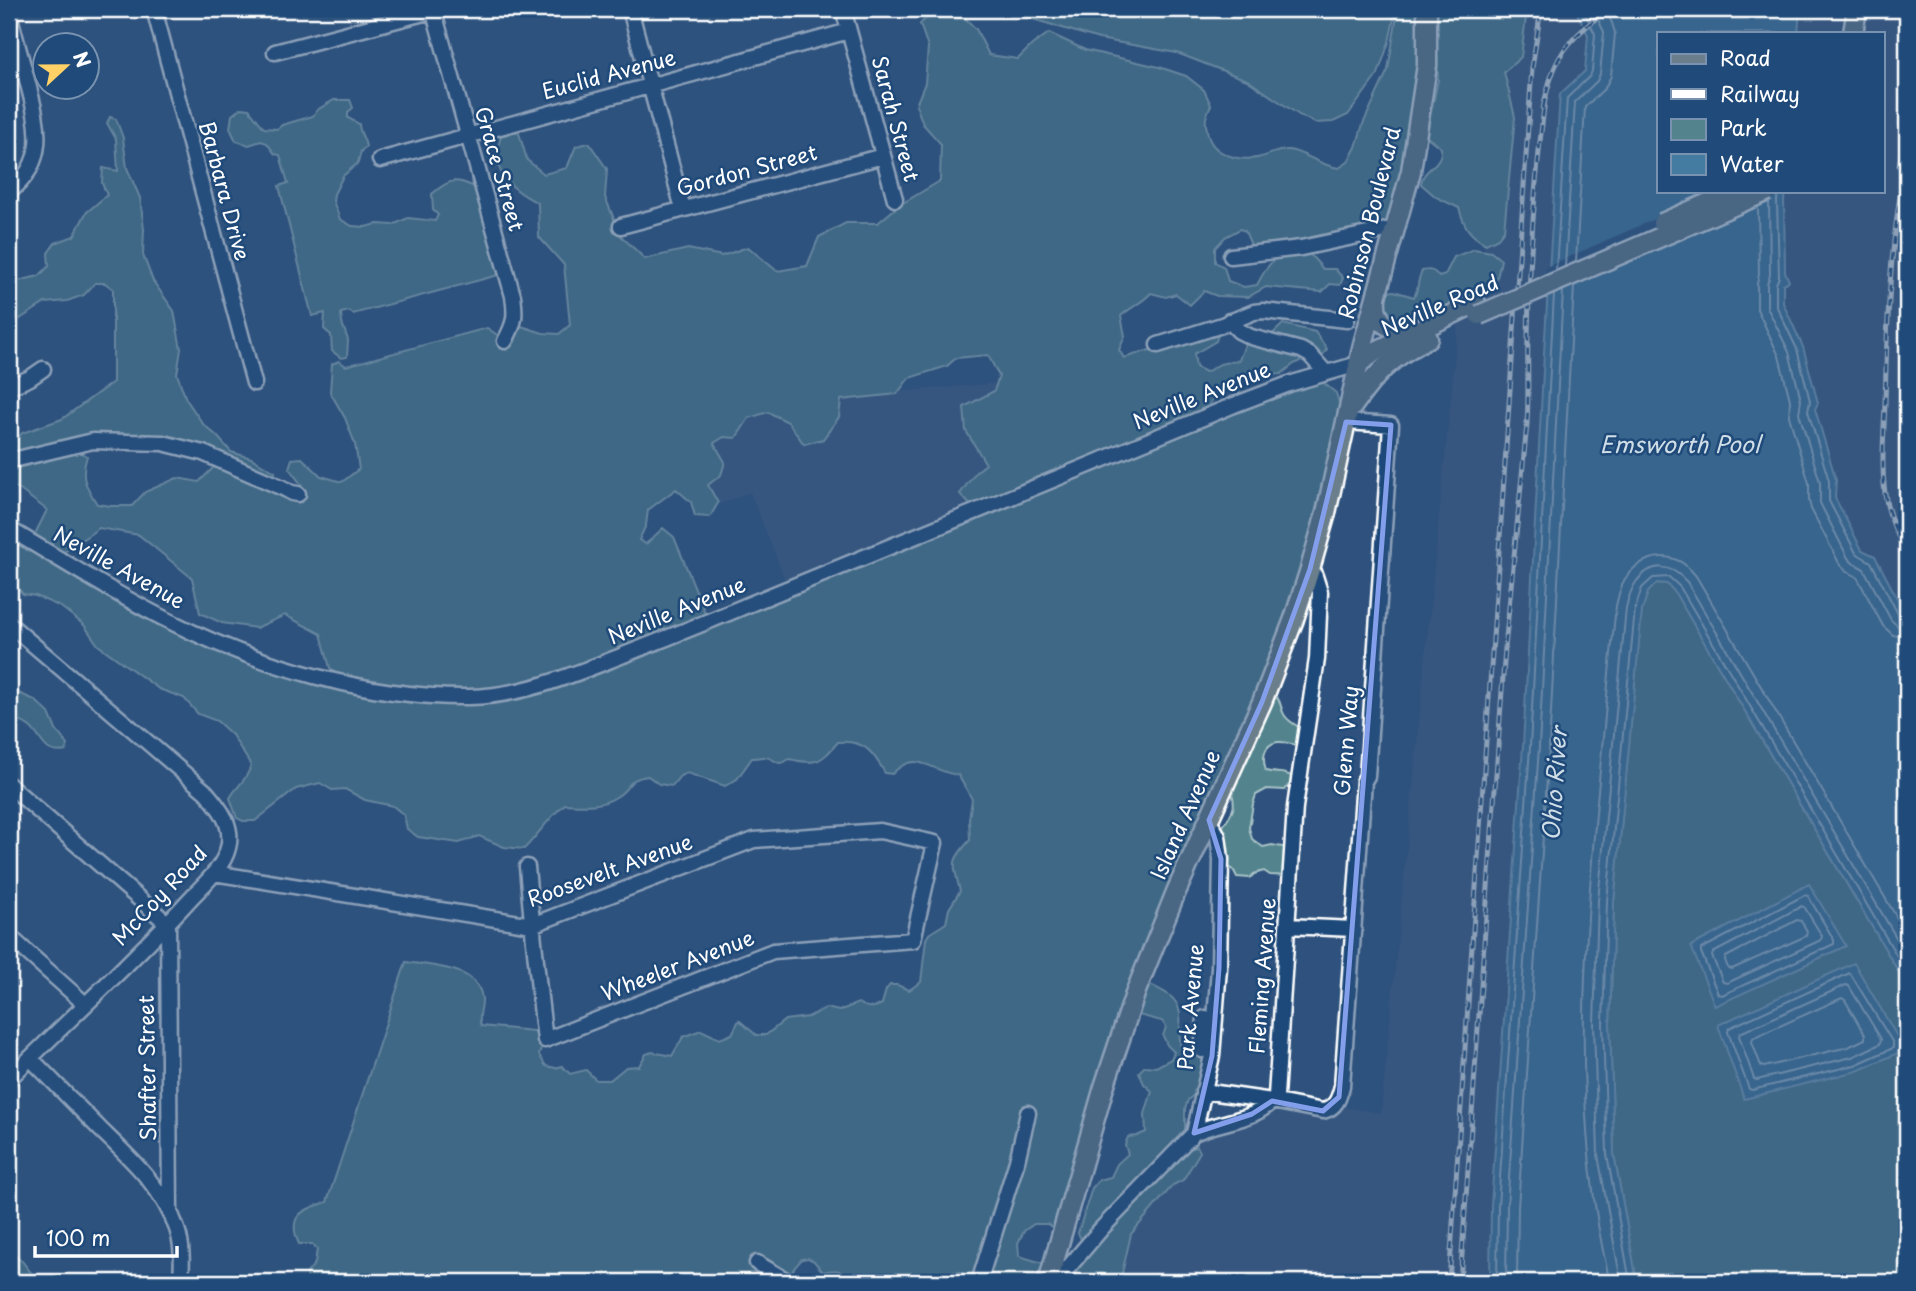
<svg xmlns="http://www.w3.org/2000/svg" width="1916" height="1291" font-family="'Playpen Sans',sans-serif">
<rect width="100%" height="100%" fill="#2e527d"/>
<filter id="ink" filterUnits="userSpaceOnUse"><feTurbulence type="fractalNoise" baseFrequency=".0143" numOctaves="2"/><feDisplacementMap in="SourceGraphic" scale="14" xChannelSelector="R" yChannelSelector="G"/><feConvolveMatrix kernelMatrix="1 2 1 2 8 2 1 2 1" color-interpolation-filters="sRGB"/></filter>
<g filter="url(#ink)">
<path fill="#405b81" d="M1502,9H1575L1588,34L1585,71L1560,94L1544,353L1523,746L1491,1206L1490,1282H1056L1194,1133L1263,1109L1335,1106L1381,1113L1458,324L1479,314Z
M1800,9H1845L1841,33H1798Z
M1857,9H1907V617L1875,556L1862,550L1835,498L1836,480L1783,303V284L1789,281L1785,272L1784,200L1788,191H1883V33H1853Z
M1175,368L1196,421L789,589L750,492L712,507L673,411Z"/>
<path fill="#53848e" stroke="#a9c2c6" stroke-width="2" d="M936,9H956L976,29L989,55L1018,59L1032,45L1049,33L1085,50L1159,67L1186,76L1204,90L1211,105C1204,119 1205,121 1208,135C1213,155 1239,161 1257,158C1268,156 1278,149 1289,150C1307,153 1320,166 1339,168L1348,162L1356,147L1363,124L1388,70L1398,9H1425L1426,17L1398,211L1380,226L1262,252L1251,245L1245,231L1240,229L1225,237L1215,248V262L1224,267L1228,281L1244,287L1257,285C1273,254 1275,257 1308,252L1323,269H1335L1343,278L1340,285L1330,284L1322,292L1266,287L1248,297L1217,296L1204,291L1190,305L1176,294L1166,297L1151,293C1142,303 1131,307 1121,316L1125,336L1119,350L1124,358L1220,328L1216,341L1194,354L1196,367L1206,372L1220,364L1239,360L1246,342L1267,339L1283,324L1315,332L1327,349L1322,356L1315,353L1294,364L1281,374L1251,376L1214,396L1205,414L974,509L960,494L976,472L986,464L966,431L964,407L994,391L999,376L988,355L956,358L947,366L909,378L897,394L841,400L839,417L823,439L804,444L788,422L768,412L749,418L736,438L724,437L714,443L725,462L721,475L708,485L718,503L710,517L695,516L691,502L676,489L648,510L646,525L639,540L646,544L663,528L674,537L708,620L543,684L470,695L342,680L330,668L321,634L285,615L256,628L222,623L200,613L192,578L139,535L99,528L58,556L32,540L47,510L16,487L9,489V462L72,447L87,456C80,478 85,485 97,504L111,506H132L145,492L177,478L199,482L219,462L282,489L294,502L304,499L306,491L289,468L292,459L302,458L321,476L342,482L359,469L355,444L345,418L330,392L332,364L339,361L346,366L487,328L508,342H515L516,331L521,326L543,333L559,334L570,325L564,265L539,237L538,203C520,194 498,180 497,157C497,150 500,142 501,134L511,129L519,133L527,160L544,174L567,168L576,146L589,143L607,169L605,197L621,236L645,259L688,249L722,256L748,247L777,271L807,266L819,237L846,223H878L898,206L940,181L941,144L923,124L916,105L925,83L928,47L920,24Z
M1010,9H1396L1389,42L1378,74L1348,115L1333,122L1315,123L1299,115L1247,80L1177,53L1099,39L1026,17Z
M1434,9H1527L1521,57L1504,72L1515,117L1504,230L1498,238L1486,244C1469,235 1464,226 1459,208L1436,197L1421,184C1422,168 1443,166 1441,148L1426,136L1438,80L1436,24Z
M334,100H350L353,108L348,112V118L359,124C359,133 365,138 366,147L361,151L358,163L343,176L334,194L333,201L340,219L352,226L365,227L378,224L393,225L408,218L435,221L438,215L433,210L432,194C454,175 457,180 482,190L506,273L353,314L349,311L341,313L342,323L348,340L347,357L341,358L332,351L331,335L324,329L325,313L312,316L279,186L288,183L280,155L275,154L267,143L261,141L249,145L236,141L230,128L232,115L241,108L249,109L264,128L277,129L282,125L313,116L317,110Z
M110,117L116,119L123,138L127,168L140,198L144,229L143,255L153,281L174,311L181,349L177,374L186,399L203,424L217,436L231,452L251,458L275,472L278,485L171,440L121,435L77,439L11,458L14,443L22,433L62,419L113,382V289L105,283H95L84,295L67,301L45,303L9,326V283L39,276L49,266L48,253L55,243L74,236L86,213L107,195L102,183L103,168L118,171L116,139L107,123Z
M1474,249L1491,252L1501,260C1499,267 1499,275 1495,281C1485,296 1419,325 1401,323C1391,321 1387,314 1383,305L1388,292L1394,291L1414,297C1419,289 1417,280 1422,271C1430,269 1434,270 1439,277L1445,275L1454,257Z
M1320,380L1336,393L1343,416L1288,623L1176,881L1059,1232L1047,1224H1034L1024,1231L1018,1243L1019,1256L1049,1265L1044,1282H966V1278L961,1272L936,1274L928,1282H848C840,1268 838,1269 823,1272L814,1261L808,1258L802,1259L794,1268L787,1282H412L403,1275H391L383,1282H308L307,1273L315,1263L317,1249L312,1244H299C286,1215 303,1210 327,1202L406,962C430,966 478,966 482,998C483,1009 477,1016 481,1026L543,1032L544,1041L539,1055L546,1066L556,1068L562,1066L570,1074L586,1070L596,1080H610L626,1067L639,1066L646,1054L652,1052L672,1056L683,1037L701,1030L720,1039L732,1034L739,1020L756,1035H766L785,1020L808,1017L826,1008L839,1011L858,1003C867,1008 872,1009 882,1004L886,990L890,985H897L909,990L921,982L926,939L929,934L946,923L949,909L960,891C953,862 950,862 970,840L969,819L972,799L958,775C930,772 917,748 892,774L885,773C873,752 865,740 838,742C820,763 817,765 789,759C776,769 776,757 764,757C760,757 756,758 752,758L737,779L725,786L687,773L680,776L672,786L659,784L648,776C625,779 632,788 616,797C601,807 582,805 565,804C549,817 539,834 524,849L504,847L479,836L459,843L418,837L407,829L404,815L393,806L365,800L345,789L332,790L320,783L296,789L255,821H243L237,818L230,798C238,784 246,782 251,765L232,735L217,721L198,714L184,698L159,689L98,645L84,625L61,607L36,596L23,594L9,578V535L216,645L404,695L544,688L1290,386Z
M1657,583L1667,584L1674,591L1907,986V1282H1637L1614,1154L1610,1024L1614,902L1642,610L1648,592Z
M9,689L35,700L49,713L56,730L68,745L66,751C43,756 43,738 30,727C24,722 15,719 9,716Z
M1267,695C1284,696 1278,706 1285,716C1290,723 1298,726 1305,731L1302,747C1295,745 1285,741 1278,742C1263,744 1262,759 1266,771C1275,774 1284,771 1291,776V783L1285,790L1267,789L1256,795L1253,804L1249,828L1252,839L1263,847L1272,845L1288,848L1291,876L1270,875L1264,871L1254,874L1250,878L1237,877L1234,871L1222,861L1219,831C1236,810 1237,806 1229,781Z
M1142,981C1164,992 1183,996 1180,1025C1179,1035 1179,1043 1182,1053L1187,1056L1194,1055L1200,1047L1218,1054L1219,1063L1208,1075L1200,1089L1188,1100L1185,1109V1131L1182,1140L1088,1238L1081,1239L1078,1233L1092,1188L1099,1180L1111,1177L1117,1164L1128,1154L1125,1145L1128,1137L1137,1136L1146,1132L1145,1114L1152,1091L1144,1084L1139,1072L1145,1066L1156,1067L1171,1059L1174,1052L1167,1045L1163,1036L1166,1027L1162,1021L1131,1013Z
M1197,1146L1200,1152L1183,1180L1173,1185L1131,1234L1120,1282H1059L1175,1155Z
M9,1252L22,1261L38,1282H9Z"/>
<path fill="#447ba0" stroke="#8fb0c6" stroke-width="2" d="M1575,9H1800L1798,33H1659V191H1788L1784,200L1785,272L1789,281L1783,284V303L1803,347L1818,403L1815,409L1836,480L1835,498L1862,550L1875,556L1907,617V986L1674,591L1667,584L1657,583L1648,592L1642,610L1614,902L1610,1024L1614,1154L1637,1282H1490L1491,1206L1523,746L1544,353L1560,94L1585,71L1588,35Z
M1809,884L1846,946L1715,1006L1691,946Z
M1854,963L1905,1050L1857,1071L1744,1099L1718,1025Z"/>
<path fill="#2e527d" d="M1598,9H1611L1583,31L1580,25Z
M1718,191H1790L1738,215L1544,297L1546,267Z"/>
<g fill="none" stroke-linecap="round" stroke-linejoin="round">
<path stroke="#b4cad9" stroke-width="2" d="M1780,191L1777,200L1779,277L1776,284V305L1797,349L1810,401L1808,411L1829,481V501L1856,553L1871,562L1898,614L1902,618H1907
M1769,202L1770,275L1767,284V307L1789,352L1801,400L1799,413L1820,482V503L1848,558L1853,563L1864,569L1891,620L1898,626L1907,627
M1758,207L1759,274L1757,284V309L1779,356L1790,400L1789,416L1809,483V501L1811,509L1839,563L1846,571L1857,577L1883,626L1893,635L1907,638
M1576,262L1585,107L1605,88L1611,76L1615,33L1612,23L1605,9
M1565,267L1575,102L1597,81L1600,74L1604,32L1593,9
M1556,271L1567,98L1590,76L1592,71L1595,34L1583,9
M1805,895L1808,896L1834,940V944L1722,995L1718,994L1701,952V949Z
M1802,906L1805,908L1822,936L1821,940L1727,983L1723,982L1712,956L1713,953Z
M1797,920L1801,921L1807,931L1806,936L1732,969L1728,968L1725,960L1726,957Z
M1850,973L1893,1043V1048L1855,1065L1752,1090L1749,1089L1728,1032L1729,1028Z
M1846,985L1849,986L1881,1039L1880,1044L1852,1057L1757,1080L1754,1079L1739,1036L1740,1033Z
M1842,998L1845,1000L1865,1035V1039L1848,1047L1764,1067L1761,1066L1752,1042L1753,1038Z
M1497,1282L1498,1206L1530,747L1554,294
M1506,1282L1507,1207L1539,747L1563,290
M1517,1282L1518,1207L1549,748L1574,286
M1610,1282C1571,1125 1583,951 1598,791C1604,729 1609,668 1616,606C1618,597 1620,587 1625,579C1636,561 1659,551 1679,561C1686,564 1691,570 1696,576L1907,935
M1621,1282L1598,1155L1594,1024L1598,901L1626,608C1628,599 1631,589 1636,582C1652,561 1671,564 1687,582L1907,956
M1630,1282L1607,1154L1603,1024L1607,901L1635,609L1642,588L1653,578L1669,577L1680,587L1907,973"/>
<g stroke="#fff" stroke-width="19">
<path id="minor" d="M154,9L254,383
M433,9L513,296C516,316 515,323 505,341
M630,9L683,209
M843,9L895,199
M9,12C14,33 20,55 26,76C37,120 51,160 9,192
M275,52L439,9
M380,160L849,31
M621,226L883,156
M1231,256L1301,248L1396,228
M1229,321L1239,331L1251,337L1301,350L1310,355L1326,373
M1158,345L1222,325L1254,312L1263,311L1347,320
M9,387L30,378L43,369
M9,461L93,441L163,443L203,453L283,488L292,493L298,494
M9,529C62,560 114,594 169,621C259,666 368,698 469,697C523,696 572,675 621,656C664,639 708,622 750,604C912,538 1073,472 1234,405L1289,384L1358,364
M9,624L206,792C220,808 234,826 228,848C223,868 204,884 190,899C133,962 69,1019 9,1079
M9,785L168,924L170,1212
M214,873L532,925L754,840L880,831L935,843L913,940L773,951L545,1040C538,983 532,925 527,867
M1287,926L1354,929
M9,936L85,1004
M1202,1050L1205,1018
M30,1058C54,1082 78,1107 102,1131C132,1160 163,1188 177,1229C183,1246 182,1264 181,1282
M1203,1091L1272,1101L1323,1111C1336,1108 1339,1098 1342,1086L1364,781L1367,776L1391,425L1346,422
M1194,1133L1212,1056L1219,968L1221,859L1218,836L1209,820
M757,1263L789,1282
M979,1282L1017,1161L1028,1113
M1056,1282L1102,1228L1194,1133C1220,1120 1258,1122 1276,1096L1295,807L1317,659L1320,592L1315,576L1310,569"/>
</g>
<g stroke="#fff" stroke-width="23">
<path id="major" d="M1853,33L1857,9
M1376,299C1374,324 1392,333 1415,329
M1358,364L1376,351L1476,303
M1352,407C1377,372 1389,359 1428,338
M1048,1282L1104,1087L1136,991L1176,892L1262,702L1294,619L1310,569L1326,513L1363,344L1411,171L1427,65V9"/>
</g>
<use href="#minor" stroke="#1f4a7a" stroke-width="14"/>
<use href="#major" stroke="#6b7e8b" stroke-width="18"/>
<g stroke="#fff" stroke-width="5">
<path id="rail" d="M1543,109C1554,54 1565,44 1607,9
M1907,158C1890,238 1887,321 1885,403C1884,436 1880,472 1887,505C1891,522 1899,539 1907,554
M1899,166L1907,128
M1449,1282L1532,68L1541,9
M1460,1282L1505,648L1527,424C1529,395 1527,366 1528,337C1529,258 1535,178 1545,99"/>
</g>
<use href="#rail" stroke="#1f4a7a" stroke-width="2.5" stroke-dasharray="8" stroke-linecap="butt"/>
<g stroke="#fff" stroke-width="23" stroke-linecap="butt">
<path id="major-bridge" d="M1662,223L1736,191
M1479,315L1768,191"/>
</g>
<use href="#major-bridge" stroke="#6b7e8b" stroke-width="18"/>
</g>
</g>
<path d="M0 0H1916V1291H0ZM1346,422L1391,425L1339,1097L1323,1111L1272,1101L1252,1114L1194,1133L1212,1056L1219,968L1221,859L1209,820L1262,702L1310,569Z" fill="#2e527d" fill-opacity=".55" fill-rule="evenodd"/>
<path fill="none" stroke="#839eea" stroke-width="5" stroke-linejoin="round" d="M1346,422L1391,425L1339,1097L1323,1111L1272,1101L1252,1114L1194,1133L1212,1056L1219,968L1221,859L1209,820L1262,702L1310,569Z"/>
<g text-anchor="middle" stroke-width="5" stroke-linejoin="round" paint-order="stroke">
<g font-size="21" fill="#fff" stroke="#1f4a7a">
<text transform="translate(609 75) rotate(-15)" y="7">Euclid Avenue</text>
<text transform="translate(895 119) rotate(75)" y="7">Sarah Street</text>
<text transform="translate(499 169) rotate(74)" y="7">Grace Street</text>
<text transform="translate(747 171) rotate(-15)" y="7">Gordon Street</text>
<text transform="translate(224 191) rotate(75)" y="7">Barbara Drive</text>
<text transform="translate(1370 223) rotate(-76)" y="7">Robinson Boulevard</text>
<text transform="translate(1440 306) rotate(-23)" y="7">Neville Road</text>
<text transform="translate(1202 396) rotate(-22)" y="7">Neville Avenue</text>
<text transform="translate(119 568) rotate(29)" y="7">Neville Avenue</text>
<text transform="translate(677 611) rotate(-22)" y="7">Neville Avenue</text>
<text transform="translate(1347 741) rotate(-85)" y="7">Glenn Way</text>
<text transform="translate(1186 815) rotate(-66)" y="7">Island Avenue</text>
<text transform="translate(610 871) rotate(-20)" y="7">Roosevelt Avenue</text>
<text transform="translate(160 896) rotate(-47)" y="7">McCoy Road</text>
<text transform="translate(678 966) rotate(-21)" y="7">Wheeler Avenue</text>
<text transform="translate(1263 976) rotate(-86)" y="7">Fleming Avenue</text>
<text transform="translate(1191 1007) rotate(-85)" y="7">Park Avenue</text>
<text transform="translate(148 1068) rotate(-91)" y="7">Shafter Street</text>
</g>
<g font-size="23" font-style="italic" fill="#d0dee7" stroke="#1f4a7a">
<text x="1680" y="453">Emsworth Pool</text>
<text transform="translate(1555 784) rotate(-86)" y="8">Ohio River</text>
</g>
</g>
<rect width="1916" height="1291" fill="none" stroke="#1f4a7a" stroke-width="35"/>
<rect x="18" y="18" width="1881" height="1256" fill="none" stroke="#fff" stroke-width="2.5" filter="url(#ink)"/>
<rect x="1657" y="32" width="228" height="161" fill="#1f4a7a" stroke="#7992af" stroke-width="2"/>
<rect x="1671" y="54" width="35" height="10" fill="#6b7e8b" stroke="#7992af" stroke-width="2"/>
<text x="1720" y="66" font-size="21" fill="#ffffff">Road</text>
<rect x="1671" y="89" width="35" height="10" fill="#ffffff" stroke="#7992af" stroke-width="2"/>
<text x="1720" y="102" font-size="21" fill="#ffffff">Railway</text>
<rect x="1671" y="119" width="35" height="21" fill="#53848e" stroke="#7992af" stroke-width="2"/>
<text x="1720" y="136" font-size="21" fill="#ffffff">Park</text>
<rect x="1671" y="154" width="35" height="21" fill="#447ba0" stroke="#7992af" stroke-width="2"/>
<text x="1720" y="172" font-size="21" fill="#ffffff">Water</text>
<g transform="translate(66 66) rotate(68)"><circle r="33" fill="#1f4a7a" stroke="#7992af" stroke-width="2"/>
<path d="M0-5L12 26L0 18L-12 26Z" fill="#ffd166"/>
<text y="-10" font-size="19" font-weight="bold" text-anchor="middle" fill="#ffffff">N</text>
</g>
<path d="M35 1246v10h142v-10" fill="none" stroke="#ffffff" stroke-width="3.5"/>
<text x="46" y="1246" font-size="21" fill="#ffffff" stroke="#1f4a7a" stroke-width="5" paint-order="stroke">100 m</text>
</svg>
